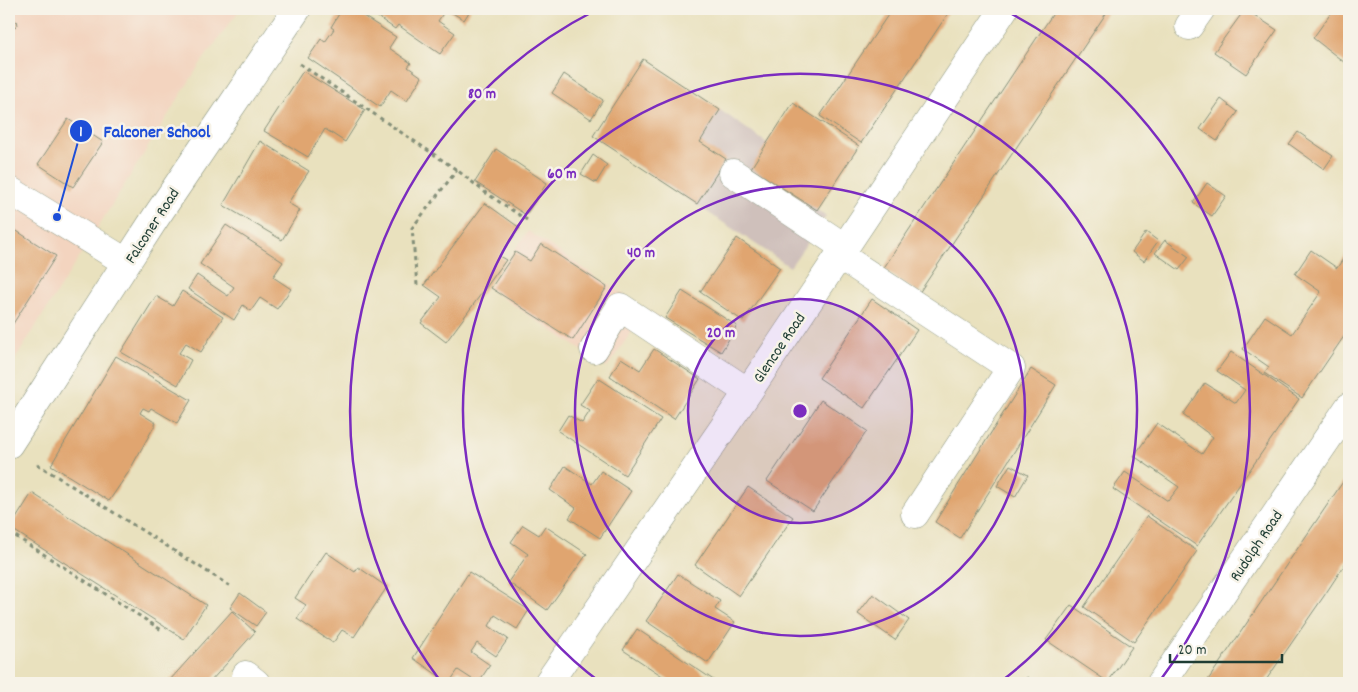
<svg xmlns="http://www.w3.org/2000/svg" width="1358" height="692" font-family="Dekko,sans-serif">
<rect width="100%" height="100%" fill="#f7f3e8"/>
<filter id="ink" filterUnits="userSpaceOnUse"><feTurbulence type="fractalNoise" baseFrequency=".02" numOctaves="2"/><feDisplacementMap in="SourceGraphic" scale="10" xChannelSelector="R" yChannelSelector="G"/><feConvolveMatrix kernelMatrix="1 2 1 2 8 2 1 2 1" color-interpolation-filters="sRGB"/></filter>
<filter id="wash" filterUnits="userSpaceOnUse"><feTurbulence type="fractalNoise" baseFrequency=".0096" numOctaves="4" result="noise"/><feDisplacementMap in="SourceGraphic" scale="20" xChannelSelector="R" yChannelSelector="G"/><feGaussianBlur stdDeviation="1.12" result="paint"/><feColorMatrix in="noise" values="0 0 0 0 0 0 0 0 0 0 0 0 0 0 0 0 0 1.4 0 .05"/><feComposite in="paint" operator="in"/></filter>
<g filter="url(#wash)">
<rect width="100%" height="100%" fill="#e9e1be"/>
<path fill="#f3d4bf" d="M9,9H240L200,64L9,369Z
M528,231L726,363L633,330L607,367L488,288Z"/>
<path fill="#cfc0bb" d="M643,59L720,110L767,143L751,168L826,216L790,267L593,136Z"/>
<g id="blocks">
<path fill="#e0a56f" d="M342,9H352L396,37L389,48L411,63L408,67L422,77L407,101L391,90L380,107L308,58L321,39L325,42L334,29L331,27Z
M366,9H446L438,21L455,33L440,54L398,25L395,29Z
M446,9H471L464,20Z
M892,9H951L861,143L820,116Z
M1056,9H1109L919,293L883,269Z
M1245,9L1277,30L1246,74L1214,52Z
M1334,9H1349V66L1313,38Z
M9,15L18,23L9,35Z
M643,59L720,110L700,142L726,159L697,204L593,136Z
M303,71L365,110L345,142L325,129L308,157L264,131Z
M564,74L603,100L591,119L552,93Z
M1221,99L1238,112L1217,141L1200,129Z
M793,103L859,146L817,210L751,168Z
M68,119L103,142L73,187L38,164Z
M1298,132L1333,156L1324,169L1289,144Z
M260,141L309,171L288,203L300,210L282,240L223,205Z
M496,149L547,183L526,215L475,182Z
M593,155L607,165L596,183L581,174Z
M1207,183L1226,196L1212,216L1193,203Z
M485,203L520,228L499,256L506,260L446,342L421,323L441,297L424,285Z
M226,225L283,262L273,277L291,289L277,309L260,298L251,311L243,305L234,320L188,289L197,275L228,296L234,287L200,264Z
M12,228L56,256L9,330V233Z
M1146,232L1158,241L1144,261L1132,252Z
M737,238L780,268L743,321L700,292Z
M1165,240L1189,257L1179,270L1155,253Z
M541,244L607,287L573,340L491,288L515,252L530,261Z
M1311,250L1337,268L1349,250V329L1302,398L1264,373L1269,367L1243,349L1265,316L1292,334L1316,299L1321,292L1295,274Z
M182,291L223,317L201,352L186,343L179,353L191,360L178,385L121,352L156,296L173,306Z
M682,291L737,326L721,352L665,318Z
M872,299L917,330L864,408L819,378Z
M654,349L700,379L674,419L610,376L621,358L640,370Z
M1231,352L1299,399L1197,546L1113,489L1125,472L1168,501L1179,487L1134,456L1157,423L1202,454L1213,437L1183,415L1205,383L1236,403L1245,390L1217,371Z
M116,356L191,400L177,423L151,408L149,411L143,408L140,413L156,423L128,473L109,501L51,465Z
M1031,369L1056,385L960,538L935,522Z
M598,378L661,419L625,475L558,431L568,415L582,423L590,411L580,405Z
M821,400L867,431L813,511L767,481Z
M1010,465L1028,475L1015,497L997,486Z
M565,466L592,484L601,471L631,491L600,538L569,518L576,508L550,490Z
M1349,473V558L1324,596L1264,683H1206Z
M748,487L793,517L739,596L695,565Z
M32,493L206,605L184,639L10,528Z
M1147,516L1197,551L1134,642L1084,607Z
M523,525L539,535L545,526L587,554L547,610L508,582L528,554L511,542Z
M326,552L355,572L358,567L387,587L354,637L342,630L333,643L297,619L306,605L295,598Z
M469,572L529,610L517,629L495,615L489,626L508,639L496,656L477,643L471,652L490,665L478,683L458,670L449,683L413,658Z
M678,574L720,601L715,609L735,622L708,663L646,621Z
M240,593L266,612L256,626L230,608Z
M873,594L909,620L895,640L858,614Z
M1071,605L1132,647L1108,682L1046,640Z
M232,611L255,632L209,683H171L169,681Z
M637,629L718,683H673L623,650Z
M1027,677L1037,683H1023Z
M1056,677L1066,683H1052Z"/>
</g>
</g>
<g filter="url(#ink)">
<use href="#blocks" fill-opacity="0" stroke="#848f79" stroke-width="1"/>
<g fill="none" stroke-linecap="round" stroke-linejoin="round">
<g stroke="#848f79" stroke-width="29">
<path id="minor" d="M1189,26L1201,9
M733,173L844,247
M9,190L126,262
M839,255L1011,368L915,514
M594,349L620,307L748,392
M9,444L156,217L297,9
M246,675L256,683
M548,683L748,392L1004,9
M1161,683L1349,407"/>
</g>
<path stroke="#848f79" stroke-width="3" stroke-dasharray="4 4" stroke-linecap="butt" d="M300,64L457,170L486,193L527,220
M417,285L412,228L457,170
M37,464L230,586
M9,532L163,631"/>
<use href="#minor" stroke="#fff" stroke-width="28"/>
</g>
</g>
<circle cx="800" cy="411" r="112" fill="#7b2cbf" fill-opacity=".12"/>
<g fill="none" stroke="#7b2cbf" stroke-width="2.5">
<circle cx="800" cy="411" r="112"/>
<circle cx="800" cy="411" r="225"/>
<path d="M600 682A337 337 0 1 1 1000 682"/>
<path d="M441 682A450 450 0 0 1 596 10M1004 10A450 450 0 0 1 1159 682"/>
</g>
<g text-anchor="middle" stroke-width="5" stroke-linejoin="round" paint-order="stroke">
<g font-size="16" fill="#1f3d34" stroke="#f7f3e8">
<text transform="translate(151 225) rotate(-57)" y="6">Falconer Road</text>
<text transform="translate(778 347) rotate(-56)" y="6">Glencoe Road</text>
<text transform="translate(1255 545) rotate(-56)" y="6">Rudolph Road</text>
</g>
</g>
<circle cx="800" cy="411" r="8" fill="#7b2cbf" stroke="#f7f3e8" stroke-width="2.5"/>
<g font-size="15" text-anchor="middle" font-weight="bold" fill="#7b2cbf" stroke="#f7f3e8" stroke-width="5" stroke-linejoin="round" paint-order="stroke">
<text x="482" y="98">80 m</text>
<text x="562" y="178">60 m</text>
<text x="641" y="257">40 m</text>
<text x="721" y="337">20 m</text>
</g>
<path fill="none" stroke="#1d4ed8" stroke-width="2" d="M57 217L81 131"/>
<g fill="#1d4ed8" stroke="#f7f3e8" stroke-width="2">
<circle cx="57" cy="217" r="5"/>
<circle cx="81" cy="131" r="12"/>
</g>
<g font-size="15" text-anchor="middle" font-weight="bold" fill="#fff">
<text x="81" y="136">1</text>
</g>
<g font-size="18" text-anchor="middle" font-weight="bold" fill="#1d4ed8" stroke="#f7f3e8" stroke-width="5" stroke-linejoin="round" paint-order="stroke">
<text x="157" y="137">Falconer School</text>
</g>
<rect width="1358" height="692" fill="none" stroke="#f7f3e8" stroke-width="30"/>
<path d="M1170 654v8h112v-8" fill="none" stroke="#1f3d34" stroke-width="2.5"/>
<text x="1178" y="654" font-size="15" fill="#1f3d34" stroke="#f7f3e8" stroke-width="4" paint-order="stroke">20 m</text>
</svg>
